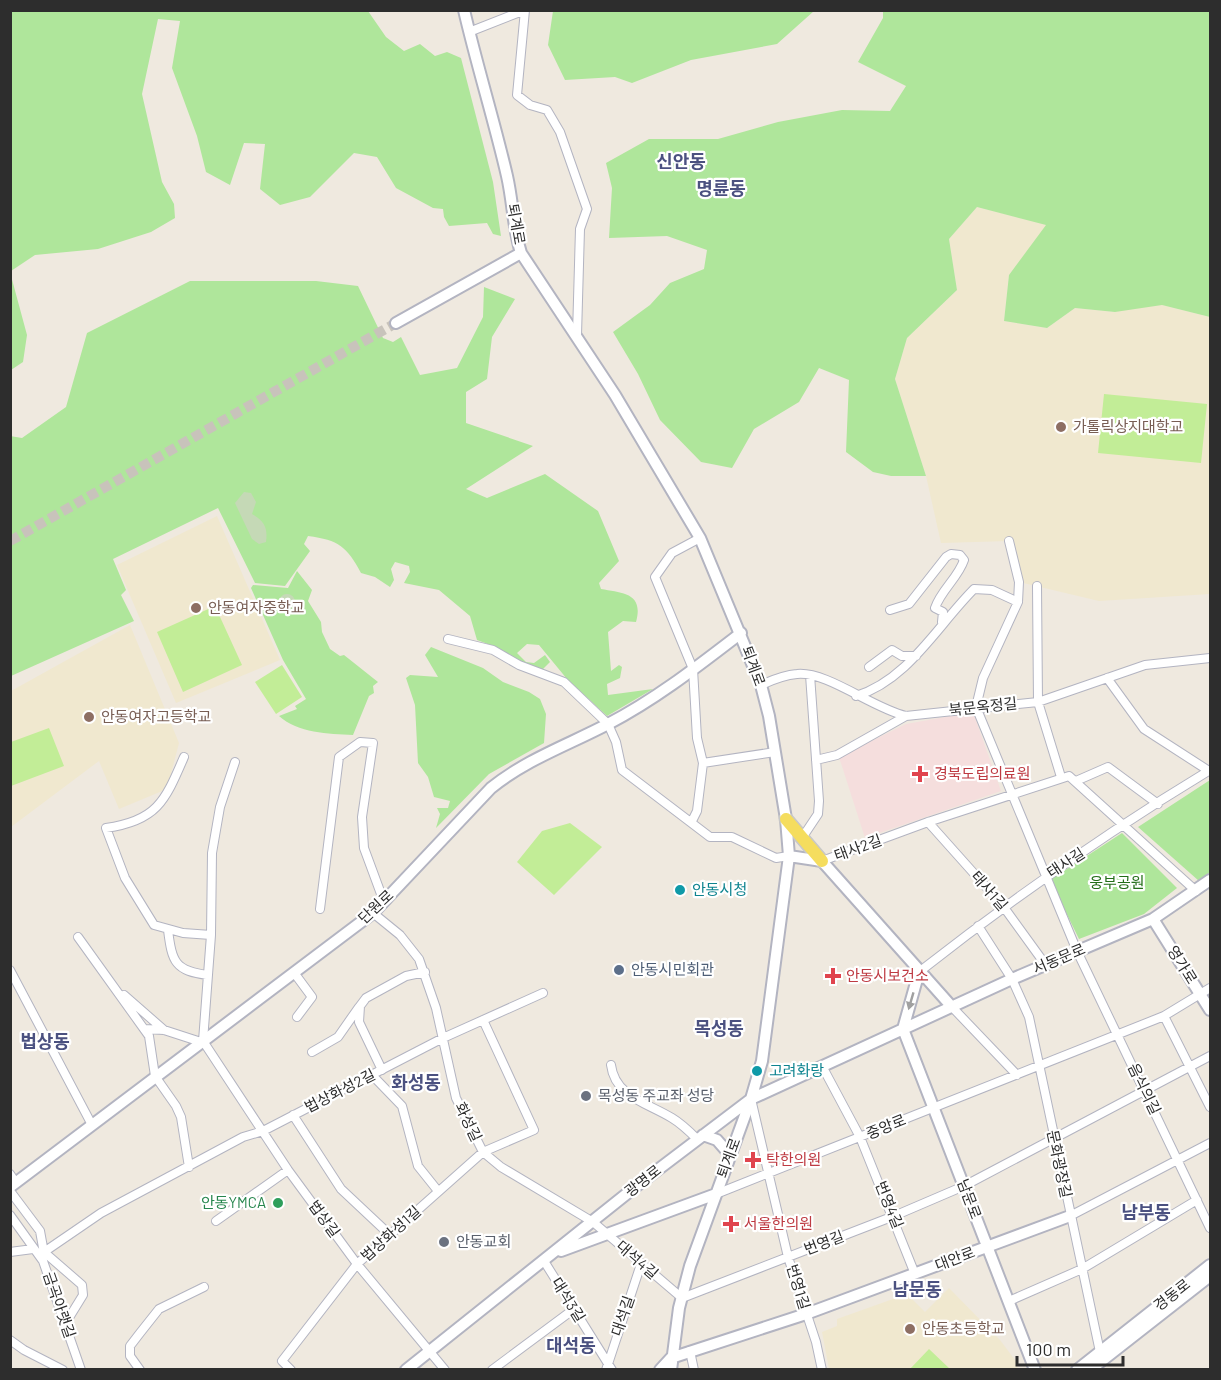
<svg xmlns="http://www.w3.org/2000/svg" width="1221" height="1380" font-family="Barlow,'Noto Sans KR',sans-serif">
<rect width="100%" height="100%" fill="#efe9df"/>
<path fill="#f0e8cf" d="M977,207L1047,225L1009,275L1004,321L1047,328L1075,308L1115,312L1147,301L1210,317V594L1099,601L1019,582L1009,541L941,543L926,476L895,379L907,338L957,290L949,239Z
M217,516L280,660L176,703L117,565Z
M130,625L179,743L167,789L119,809L99,761L11,827V691Z
M949,1288L1000,1340L1018,1364L1017,1370L829,1369L822,1332L837,1326V1319L907,1294L925,1312Z"/>
<path fill="#f5dedd" d="M973,712L1001,791L865,838L839,757L906,724Z
M759,1153L761,1163L749,1166L743,1158Z
M725,1217L739,1220L736,1230L722,1228Z"/>
<path fill="#afe69b" d="M11,10L368,11L386,37L404,51L420,44L435,56L447,52L461,58L493,182L501,236L493,234L487,223L449,226L444,217L443,209L433,208L396,188L377,157L354,153L310,197L280,205L260,189L265,144L244,143L230,185L206,172L197,136L172,68L180,21L158,19L142,94L162,182L174,204L175,218L151,232L98,249L35,255L11,271Z
M553,11V10L814,11L777,44L691,60L632,83L615,77L565,80L548,45Z
M883,11H1210V317L1162,305L1115,312L1075,308L1047,328L1004,321L1009,275L1046,225L977,207L949,239L957,290L907,338L895,379L926,476H891L873,472L846,452L849,380L819,368L799,402L754,429L732,468L701,462L660,420L638,374L613,332L650,305L670,283L704,269L707,250L667,236L609,238L612,188L606,163L649,139H718L778,122L842,110L890,111L906,86L858,62L883,18Z
M10,272L27,335L23,362L11,370Z
M190,281H316L358,286L383,338L393,342L401,337L420,375L457,368L483,317L484,287L515,299L492,337L487,379L466,392V423L533,446L466,489L487,498L545,474L598,511L619,561L599,583L601,589C623,593 644,593 636,622L623,621L608,632L611,671L619,665L622,667L620,678L607,684L608,695L653,689L607,716L567,679L539,645L527,644L517,653L526,662L534,663L545,655L550,662L542,670C518,663 501,648 477,640L470,616L439,590L404,583L410,572L409,566L395,562L391,569L394,580L390,587L375,577L361,573C347,547 339,540 308,536L304,544L310,551L285,586L255,583L218,508L113,559L126,590L121,595L134,621L11,676L10,436L22,438L66,407L87,333Z
M297,571L312,590L308,601L321,622L322,632L330,649L340,656L344,655L378,682L373,686L374,693L369,696L353,735C328,734 298,733 279,716L297,709L295,706L306,699L283,660L251,588L253,585L288,588Z
M431,647L483,668L503,682L529,692L540,699L546,714L544,743L489,774L436,828L440,814L437,808H448L450,801L434,797L428,777L418,763L415,705L406,678L410,675L438,677L425,655Z
M1210,780V872L1199,881L1138,827Z
M1122,833L1177,888L1144,914L1079,939L1050,880Z"/>
<path fill="#c5d9b6" d="M244,492L251,493L256,502L252,514C264,521 268,527 266,542L259,544L252,539L235,503Z
M279 602a8 8 0 1 1 16 0a8 8 0 1 1-16 0Z"/>
<path fill="#c2ed97" d="M1104,394L1207,404L1201,463L1098,453Z
M215,606L242,665L183,692L157,632Z
M282,665L302,697L276,714L255,682Z
M49,728L64,766L11,786V742Z
M570,823L602,847L554,895L517,862L542,831Z
M929,1349L950,1369H910Z"/>
<g fill="none" stroke-linecap="round" stroke-linejoin="round">
<path stroke="#c8c3bb" stroke-width="10" stroke-dasharray="10 5" stroke-linecap="butt" d="M10,541L396,323"/>
<g stroke="#b3b4c1" stroke-width="10">
<path id="street" d="M469,32L525,10L517,95L530,105L547,110L560,132L587,209L580,229L577,335
M1009,541L1019,582L1018,602L983,678L976,707L1077,951L1210,1228
M1037,586L1038,702L1061,777
M890,610L909,604L946,557L951,554L960,555L964,560C958,578 941,590 935,608L943,612L942,622
M448,639L493,650L519,665L564,682L608,724L616,742L622,770L710,837H732L776,858L789,856
M869,667L892,650L902,656H916
M1107,678L1144,729L1209,771
M761,685C772,680 784,675 797,674C827,671 872,708 906,716L1038,702L1145,665L1210,658
M856,696C908,680 937,626 974,589L992,590L1018,602
M184,757C165,801 157,821 106,828L125,878L154,925L183,933L211,935
M816,760L837,755L906,716
M235,762L220,807L212,853L211,935L203,1041L288,1170L357,1264L445,1370
M703,763L775,752
M1076,781L1108,767L1158,804
M692,821L697,811L703,763L697,738L693,669L655,577L672,553L700,538
M928,822L1003,906L1045,964
M802,838L818,814L819,801L810,675
M822,861L928,822L1069,776L1196,891
M320,909L339,757L360,742L373,743L362,817L364,848L384,902
M373,913L400,935L419,959L436,1008L456,1098L483,1152L501,1167L593,1222L682,1298L894,1216L964,1186L1210,1056
M978,926L1012,979L1029,1017L1100,1352
M168,930C172,962 175,971 208,975
M78,937L149,1036L155,1076L176,1106L181,1117L189,1167
M10,970L92,1125
M919,972C1012,899 1109,831 1210,770
M295,974L312,997L297,1017
M124,995L164,1030
M952,1007L1017,1075
M1164,1016L1210,1107
M145,1029L164,1030L201,1042
M312,1052L338,1037L359,1007
M611,1065C615,1097 648,1103 672,1118C682,1124 689,1131 697,1139
M822,1066L860,1137L915,1274
M382,1070L359,1022L360,1006L366,998L406,976L425,972
M372,1075L402,1106L418,1166L438,1191
M751,1099L788,1257L816,1342L822,1370
M293,1115L341,1189L390,1235
M10,1174L16,1183
M10,1191L40,1231L44,1253
M716,1194L1164,1016L1210,988
M10,1215L43,1261L81,1370
M1070,1216L1210,1143
M216,1221L288,1170
M10,1252L33,1249
M544,1261L612,1370
M1009,1301L1082,1269L1197,1200
M67,1321L83,1295L82,1285L44,1252L101,1213L243,1137L263,1131L443,1038L543,993
M10,1340L24,1350L63,1370
M690,1351L694,1370
M140,1370L130,1356V1346L140,1333L159,1309L204,1287
M291,1370L282,1361L357,1264L483,1152L534,1130L483,1020
M492,1370L574,1309
M606,1370L641,1264"/>
</g>
<g stroke="#b3b4c1" stroke-width="14">
<path id="secondary" d="M464,10C477,66 494,120 507,176C513,202 513,228 521,253L615,395L700,538L761,685L769,716L786,819L789,856L762,1061L751,1099L690,1266L679,1308L671,1370
M396,323L521,253
M789,856L822,861L952,1007
M1153,919L1210,1010
M903,1029L1035,1370
M903,1029L919,972
M703,1135L717,1140L730,1155
M10,1187L373,913L491,788C527,759 568,745 608,724C656,699 698,666 741,633
M561,1251L716,1194
M406,1370L639,1184L751,1099L1012,979L1153,919L1210,880
M660,1370L671,1358L806,1314L1070,1216
M1077,1370L1210,1265
M1090,1370L1210,1276"/>
</g>
<g stroke="#c8c8c8" stroke-width="15">
<path id="primary" d="M786,819L822,861"/>
</g>
<use href="#street" stroke="#fff" stroke-width="8"/>
<use href="#secondary" stroke="#fff" stroke-width="10"/>
<use href="#primary" stroke="#f5dd5e" stroke-width="12"/>
</g>
<defs><path id="oneway-solid" d="M-6-.8H1V-3.2L6.5 0L1 3.2V.8H-6Z" transform="scale(1.5)"/></defs>
<use fill="#a0a0a0" href="#oneway-solid" transform="translate(911 1001) rotate(106)"/>
<g fill="#8d6e63" stroke="#fff" stroke-width="2">
<circle cx="1061" cy="427" r="6"/>
<circle cx="196" cy="608" r="6"/>
<circle cx="89" cy="717" r="6"/>
<circle cx="910" cy="1329" r="6"/>
</g>
<g fill="#e0444e" stroke="#fff" stroke-width="2">
<path d="M917 765h6v6h6v6h-6v6h-6v-6h-6v-6h6z"/>
<path d="M830 967h6v6h6v6h-6v6h-6v-6h-6v-6h6z"/>
<path d="M750 1151h6v6h6v6h-6v6h-6v-6h-6v-6h6z"/>
<path d="M728 1215h6v6h6v6h-6v6h-6v-6h-6v-6h6z"/>
</g>
<g fill="#0f9aa8" stroke="#fff" stroke-width="2">
<circle cx="680" cy="890" r="6"/>
<circle cx="757" cy="1071" r="6"/>
</g>
<circle fill="#5c6f8a" stroke="#fff" stroke-width="2" cx="619" cy="970" r="6"/>
<g fill="#6b7280" stroke="#fff" stroke-width="2">
<circle cx="586" cy="1096" r="6"/>
<circle cx="444" cy="1242" r="6"/>
</g>
<circle fill="#2e9e5b" stroke="#fff" stroke-width="2" cx="278" cy="1203" r="6"/>
<g text-anchor="middle" stroke-width="4.5" stroke-linejoin="round" paint-order="stroke">
<g font-size="15" fill="#2d2d2d" stroke="#fff">
<text transform="translate(516 224) rotate(80)" y="5">퇴계로</text>
<text transform="translate(753 666) rotate(70)" y="5">퇴계로</text>
<text transform="translate(983 707) rotate(-6)" y="5">북문옥정길</text>
<text transform="translate(858 848) rotate(-20)" y="5">태사2길</text>
<text transform="translate(1066 863) rotate(-33)" y="5">태사길</text>
<text transform="translate(989 891) rotate(49)" y="5">태사1길</text>
<text transform="translate(376 907) rotate(-43)" y="5">단원로</text>
<text transform="translate(1059 959) rotate(-23)" y="5">서동문로</text>
<text transform="translate(1182 965) rotate(58)" y="5">영가로</text>
<text transform="translate(1144 1089) rotate(64)" y="5">음식의길</text>
<text transform="translate(340 1091) rotate(-27)" y="5">법상화성2길</text>
<text transform="translate(468 1122) rotate(64)" y="5">화성길</text>
<text transform="translate(886 1127) rotate(-22)" y="5">중앙로</text>
<text transform="translate(729 1158) rotate(-70)" y="5">퇴계로</text>
<text transform="translate(1059 1164) rotate(78)" y="5">문화광장길</text>
<text transform="translate(643 1181) rotate(-38)" y="5">광명로</text>
<text transform="translate(969 1199) rotate(69)" y="5">남문로</text>
<text transform="translate(889 1205) rotate(68)" y="5">번영4길</text>
<text transform="translate(324 1219) rotate(54)" y="5">법상길</text>
<text transform="translate(391 1234) rotate(-42)" y="5">법상화성1길</text>
<text transform="translate(824 1243) rotate(-21)" y="5">번영길</text>
<text transform="translate(955 1259) rotate(-21)" y="5">대안로</text>
<text transform="translate(637 1260) rotate(41)" y="5">대석4길</text>
<text transform="translate(798 1287) rotate(73)" y="5">번영1길</text>
<text transform="translate(1172 1295) rotate(-38)" y="5">경동로</text>
<text transform="translate(568 1300) rotate(58)" y="5">대석3길</text>
<text transform="translate(59 1305) rotate(71)" y="5">금곡아랫길</text>
<text transform="translate(623 1316) rotate(-71)" y="5">대석길</text>
</g>
<g font-size="15" fill="#785e54" stroke="#fff" text-anchor="start">
<text x="1073" y="432">가톨릭상지대학교</text>
<text x="208" y="613">안동여자중학교</text>
<text x="101" y="722">안동여자고등학교</text>
<text x="922" y="1334">안동초등학교</text>
</g>
<g font-size="15" fill="#be3a42" stroke="#fff" text-anchor="start">
<text x="934" y="779">경북도립의료원</text>
<text x="846" y="981">안동시보건소</text>
<text x="766" y="1165">탁한의원</text>
<text x="744" y="1229">서울한의원</text>
</g>
<g font-size="15" fill="#246e19" stroke="#fff">
<text x="1117" y="888">웅부공원</text>
</g>
<g font-size="15" fill="#0d838f" stroke="#fff" text-anchor="start">
<text x="692" y="895">안동시청</text>
<text x="769" y="1076">고려화랑</text>
</g>
<g font-size="15" fill="#4e5e75" stroke="#fff" text-anchor="start">
<text x="631" y="975">안동시민회관</text>
</g>
<g font-size="15" fill="#5b616d" stroke="#fff" text-anchor="start">
<text x="598" y="1101">목성동 주교좌 성당</text>
<text x="456" y="1247">안동교회</text>
</g>
<g font-size="15" fill="#27864d" stroke="#fff" text-anchor="end">
<text x="266" y="1208">안동YMCA</text>
</g>
<g font-size="18" font-weight="bold" fill="#4b5180" stroke="#fff">
<text x="681" y="168">신안동</text>
<text x="721" y="195">명륜동</text>
<text x="719" y="1035">목성동</text>
<text x="45" y="1048">법상동</text>
<text x="416" y="1089">화성동</text>
<text x="1146" y="1219">남부동</text>
<text x="917" y="1296">남문동</text>
<text x="571" y="1352">대석동</text>
</g>
</g>
<rect width="1221" height="1380" fill="none" stroke="#2d2d2d" stroke-width="24"/>
<path d="M1017 1356v9h106v-9" fill="none" stroke="#2d2d2d" stroke-width="3"/>
<text x="1026" y="1356" font-size="18" fill="#2d2d2d" stroke="#ffffff" stroke-width="4.5" paint-order="stroke">100 m</text>
</svg>
